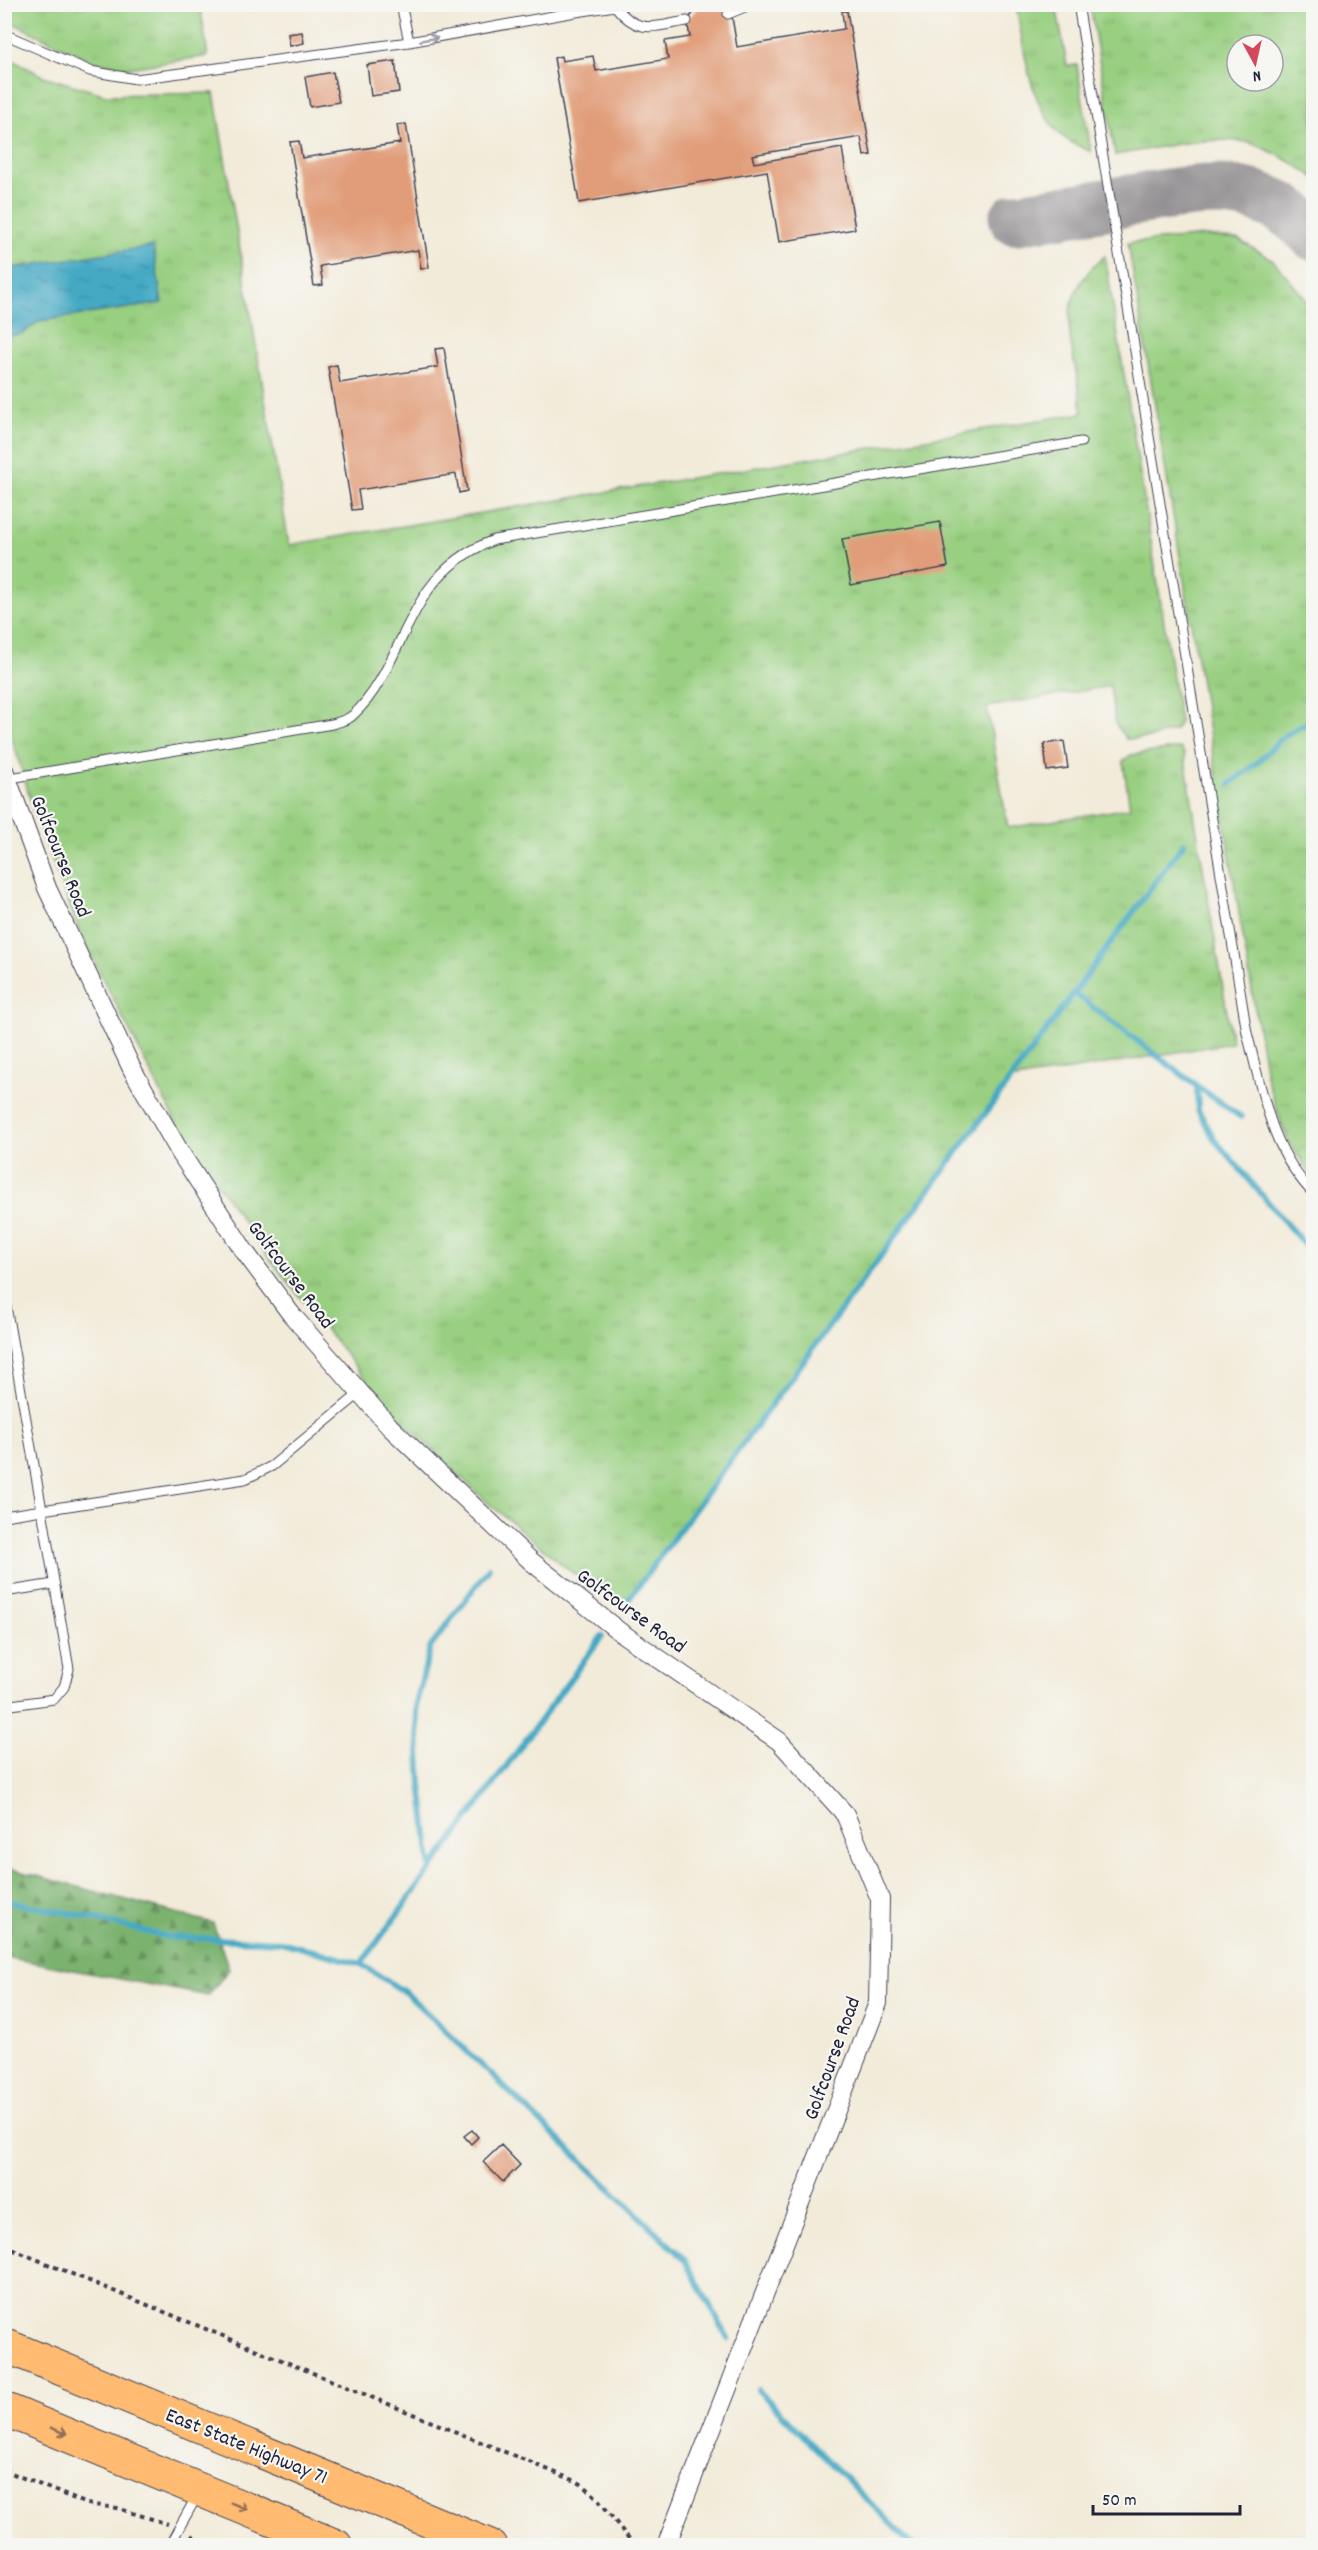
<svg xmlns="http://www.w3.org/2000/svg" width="1318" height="2550" font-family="Dekko,sans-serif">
<defs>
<pattern id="grass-tufts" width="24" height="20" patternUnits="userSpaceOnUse" patternTransform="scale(1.5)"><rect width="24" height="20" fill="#98cf80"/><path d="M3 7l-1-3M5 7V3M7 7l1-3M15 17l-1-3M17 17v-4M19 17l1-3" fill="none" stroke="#83b170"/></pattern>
<pattern id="forest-firs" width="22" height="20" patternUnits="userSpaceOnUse" patternTransform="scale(1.5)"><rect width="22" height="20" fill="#7ab26e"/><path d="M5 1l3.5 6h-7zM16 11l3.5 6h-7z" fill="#64905c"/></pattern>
<pattern id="water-ripples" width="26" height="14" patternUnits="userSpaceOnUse" patternTransform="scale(1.5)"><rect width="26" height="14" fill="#44a9c4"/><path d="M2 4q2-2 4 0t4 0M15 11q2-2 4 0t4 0" fill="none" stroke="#3889a0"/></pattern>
</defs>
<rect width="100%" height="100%" fill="#f6f6f2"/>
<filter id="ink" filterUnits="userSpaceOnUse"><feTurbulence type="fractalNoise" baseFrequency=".0167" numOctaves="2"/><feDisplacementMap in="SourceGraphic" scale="12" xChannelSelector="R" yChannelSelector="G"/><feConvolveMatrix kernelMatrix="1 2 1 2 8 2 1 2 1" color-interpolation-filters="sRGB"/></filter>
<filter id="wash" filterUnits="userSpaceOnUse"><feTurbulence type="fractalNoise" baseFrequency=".008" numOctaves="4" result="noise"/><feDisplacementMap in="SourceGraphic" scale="24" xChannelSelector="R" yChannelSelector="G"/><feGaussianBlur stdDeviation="1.35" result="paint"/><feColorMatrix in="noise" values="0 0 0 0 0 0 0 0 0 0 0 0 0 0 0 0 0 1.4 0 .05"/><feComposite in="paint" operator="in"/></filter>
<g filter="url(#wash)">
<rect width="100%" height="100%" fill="#f2ebd9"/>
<path fill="url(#grass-tufts)" stroke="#5d785e" stroke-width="1.5" fill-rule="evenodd" d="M4,5H200L208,56L128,68L92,61L8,21L5,16Z
M1016,5H1056L1067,66L1077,65L1091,152C1078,146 1064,140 1055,129C1027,96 1024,45 1016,5Z
M1090,5H1313V177C1298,165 1258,142 1239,141C1198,137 1155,149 1115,155ZM1237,45H1273V81H1237Z
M4,56L43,76L106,95L214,93L289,545L1082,413C1078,350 1045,304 1105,256L1180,722L1175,730L1150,738L1126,739L1115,723L1110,686L987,707L1008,828L1130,808L1123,761L1131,755L1180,748L1184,753L1232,1043L1010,1080L623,1607L570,1571L487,1502L387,1406L268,1257L180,1130L82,938L34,812L5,714Z
M1205,236L1237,239L1272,259L1313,308V1178L1287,1139L1267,1081L1128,243Z"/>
<path fill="url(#forest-firs)" stroke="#4e6a54" stroke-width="1.5" d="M4,1867L213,1923L229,1969L208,1996L5,1957Z"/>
<path fill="url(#water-ripples)" stroke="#336680" stroke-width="1.5" d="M153,246L162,303L40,321L22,334L5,336V269Z"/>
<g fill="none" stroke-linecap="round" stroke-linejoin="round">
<path stroke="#44a9c4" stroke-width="6" d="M1230,784L1258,762L1284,736L1314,719
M1074,993L1197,1086L1198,1110L1215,1140L1314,1256
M1197,1086L1241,1117
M623,1607L1184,843
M431,1869L421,1783L416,1704L430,1648L489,1568
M4,1901L79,1915L168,1937L281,1942L361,1964L406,1993L685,2260L728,2338
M361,1964L602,1636
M758,2390L913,2546"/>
<path stroke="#8a868a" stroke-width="52" d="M1015,219C1054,213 1093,207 1132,200C1202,189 1261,176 1314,235"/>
</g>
<g id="blocks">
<path fill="#e19d79" d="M715,5L732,17L737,47L844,29L842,11H847L871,155L864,156L861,137L752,155L754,163L842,148L855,229L779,242L767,171L579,203L554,58L561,56L562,61L593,56L596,71L668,59L665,41L690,37L687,21L697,8Z
M302,32L304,43L290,46L288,34Z
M395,61L399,92L371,96L367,65Z
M333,72L339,102L310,107L305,77Z
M406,124L429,267L421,269L418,250L320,266L323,285L314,286L290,142L299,141L302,158L400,143L397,125Z
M444,348L467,491L459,493L456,474L358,490L361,509L352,510L328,367L337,365L340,383L438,367L435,349Z
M940,522L948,567L851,585L842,539Z
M1064,741L1068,768L1047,771L1044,744Z
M472,2130L478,2137L471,2144L464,2136Z
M501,2145L520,2165L503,2182L483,2162Z"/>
</g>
</g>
<g filter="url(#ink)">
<use href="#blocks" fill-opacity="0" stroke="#414053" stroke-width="1.5"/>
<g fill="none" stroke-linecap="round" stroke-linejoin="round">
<g stroke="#414053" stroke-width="11">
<path id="lane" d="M401,4L409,42L570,13
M566,4L570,13L621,5
M1078,4L1247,1033C1262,1090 1271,1151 1314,1194
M615,6C639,36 653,26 687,21
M728,14L752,4
M4,34L90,71L136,79L409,42
M4,779L332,724C339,722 348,720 353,715C388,684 401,627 429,589C445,567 468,550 494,540L1081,442
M4,1295L42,1510L245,1479L272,1466L360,1393
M4,1516L42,1510L69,1669L64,1687L54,1699L4,1706
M4,1592L54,1584
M169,2546L198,2494"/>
</g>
<g stroke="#414053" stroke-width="20">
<path id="street" d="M4,770L47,888L132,1069L181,1154L245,1252L291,1314L390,1427L532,1562L620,1632L779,1741L845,1814L880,1899L878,2003L666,2546"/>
</g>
<g stroke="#414053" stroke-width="35">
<path id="highway" d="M4,2345L490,2546
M4,2409L336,2546"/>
</g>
<path stroke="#414053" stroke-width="4" stroke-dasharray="4.5 4.5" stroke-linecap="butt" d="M4,2246L578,2482C604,2498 614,2526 637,2546
M4,2470L87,2504L117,2508L168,2524
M191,2535L204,2546"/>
<use href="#lane" stroke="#fff" stroke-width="9"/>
<use href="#street" stroke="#fff" stroke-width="18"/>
<use href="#highway" stroke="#febb71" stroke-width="33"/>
</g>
<defs><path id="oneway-shaft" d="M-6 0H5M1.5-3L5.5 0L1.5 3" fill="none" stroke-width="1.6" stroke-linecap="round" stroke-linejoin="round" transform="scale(1.5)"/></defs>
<use stroke="#9c9ca7" href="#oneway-shaft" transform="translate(429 39) rotate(-10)"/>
<g stroke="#906e56">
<use href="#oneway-shaft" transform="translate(59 2431) rotate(22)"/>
<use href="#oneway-shaft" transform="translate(239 2506) rotate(22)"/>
</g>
</g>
<g text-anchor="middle" stroke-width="4.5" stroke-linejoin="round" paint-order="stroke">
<g font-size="21" fill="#22223b" stroke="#f6f6f2">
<text transform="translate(62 856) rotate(68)" y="7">Golfcourse Road</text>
<text transform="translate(292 1274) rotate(53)" y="7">Golfcourse Road</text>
<text transform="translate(632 1610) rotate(36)" y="7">Golfcourse Road</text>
<text transform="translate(831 2058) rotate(-70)" y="7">Golfcourse Road</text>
<text transform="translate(247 2445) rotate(22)" y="7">East State Highway 71</text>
</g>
</g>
<rect width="1318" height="2550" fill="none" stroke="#f6f6f2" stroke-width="24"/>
<g transform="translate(1255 63) rotate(172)"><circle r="28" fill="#f6f6f2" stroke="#a1a1a9" stroke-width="1.5"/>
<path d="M0-4.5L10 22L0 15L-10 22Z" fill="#d1495b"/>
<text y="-9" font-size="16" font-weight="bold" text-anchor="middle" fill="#22223b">N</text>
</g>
<path d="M1093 2505v9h147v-9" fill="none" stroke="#22223b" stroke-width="3"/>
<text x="1102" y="2505" font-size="18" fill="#22223b" stroke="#f6f6f2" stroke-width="4.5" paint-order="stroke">50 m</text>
</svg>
